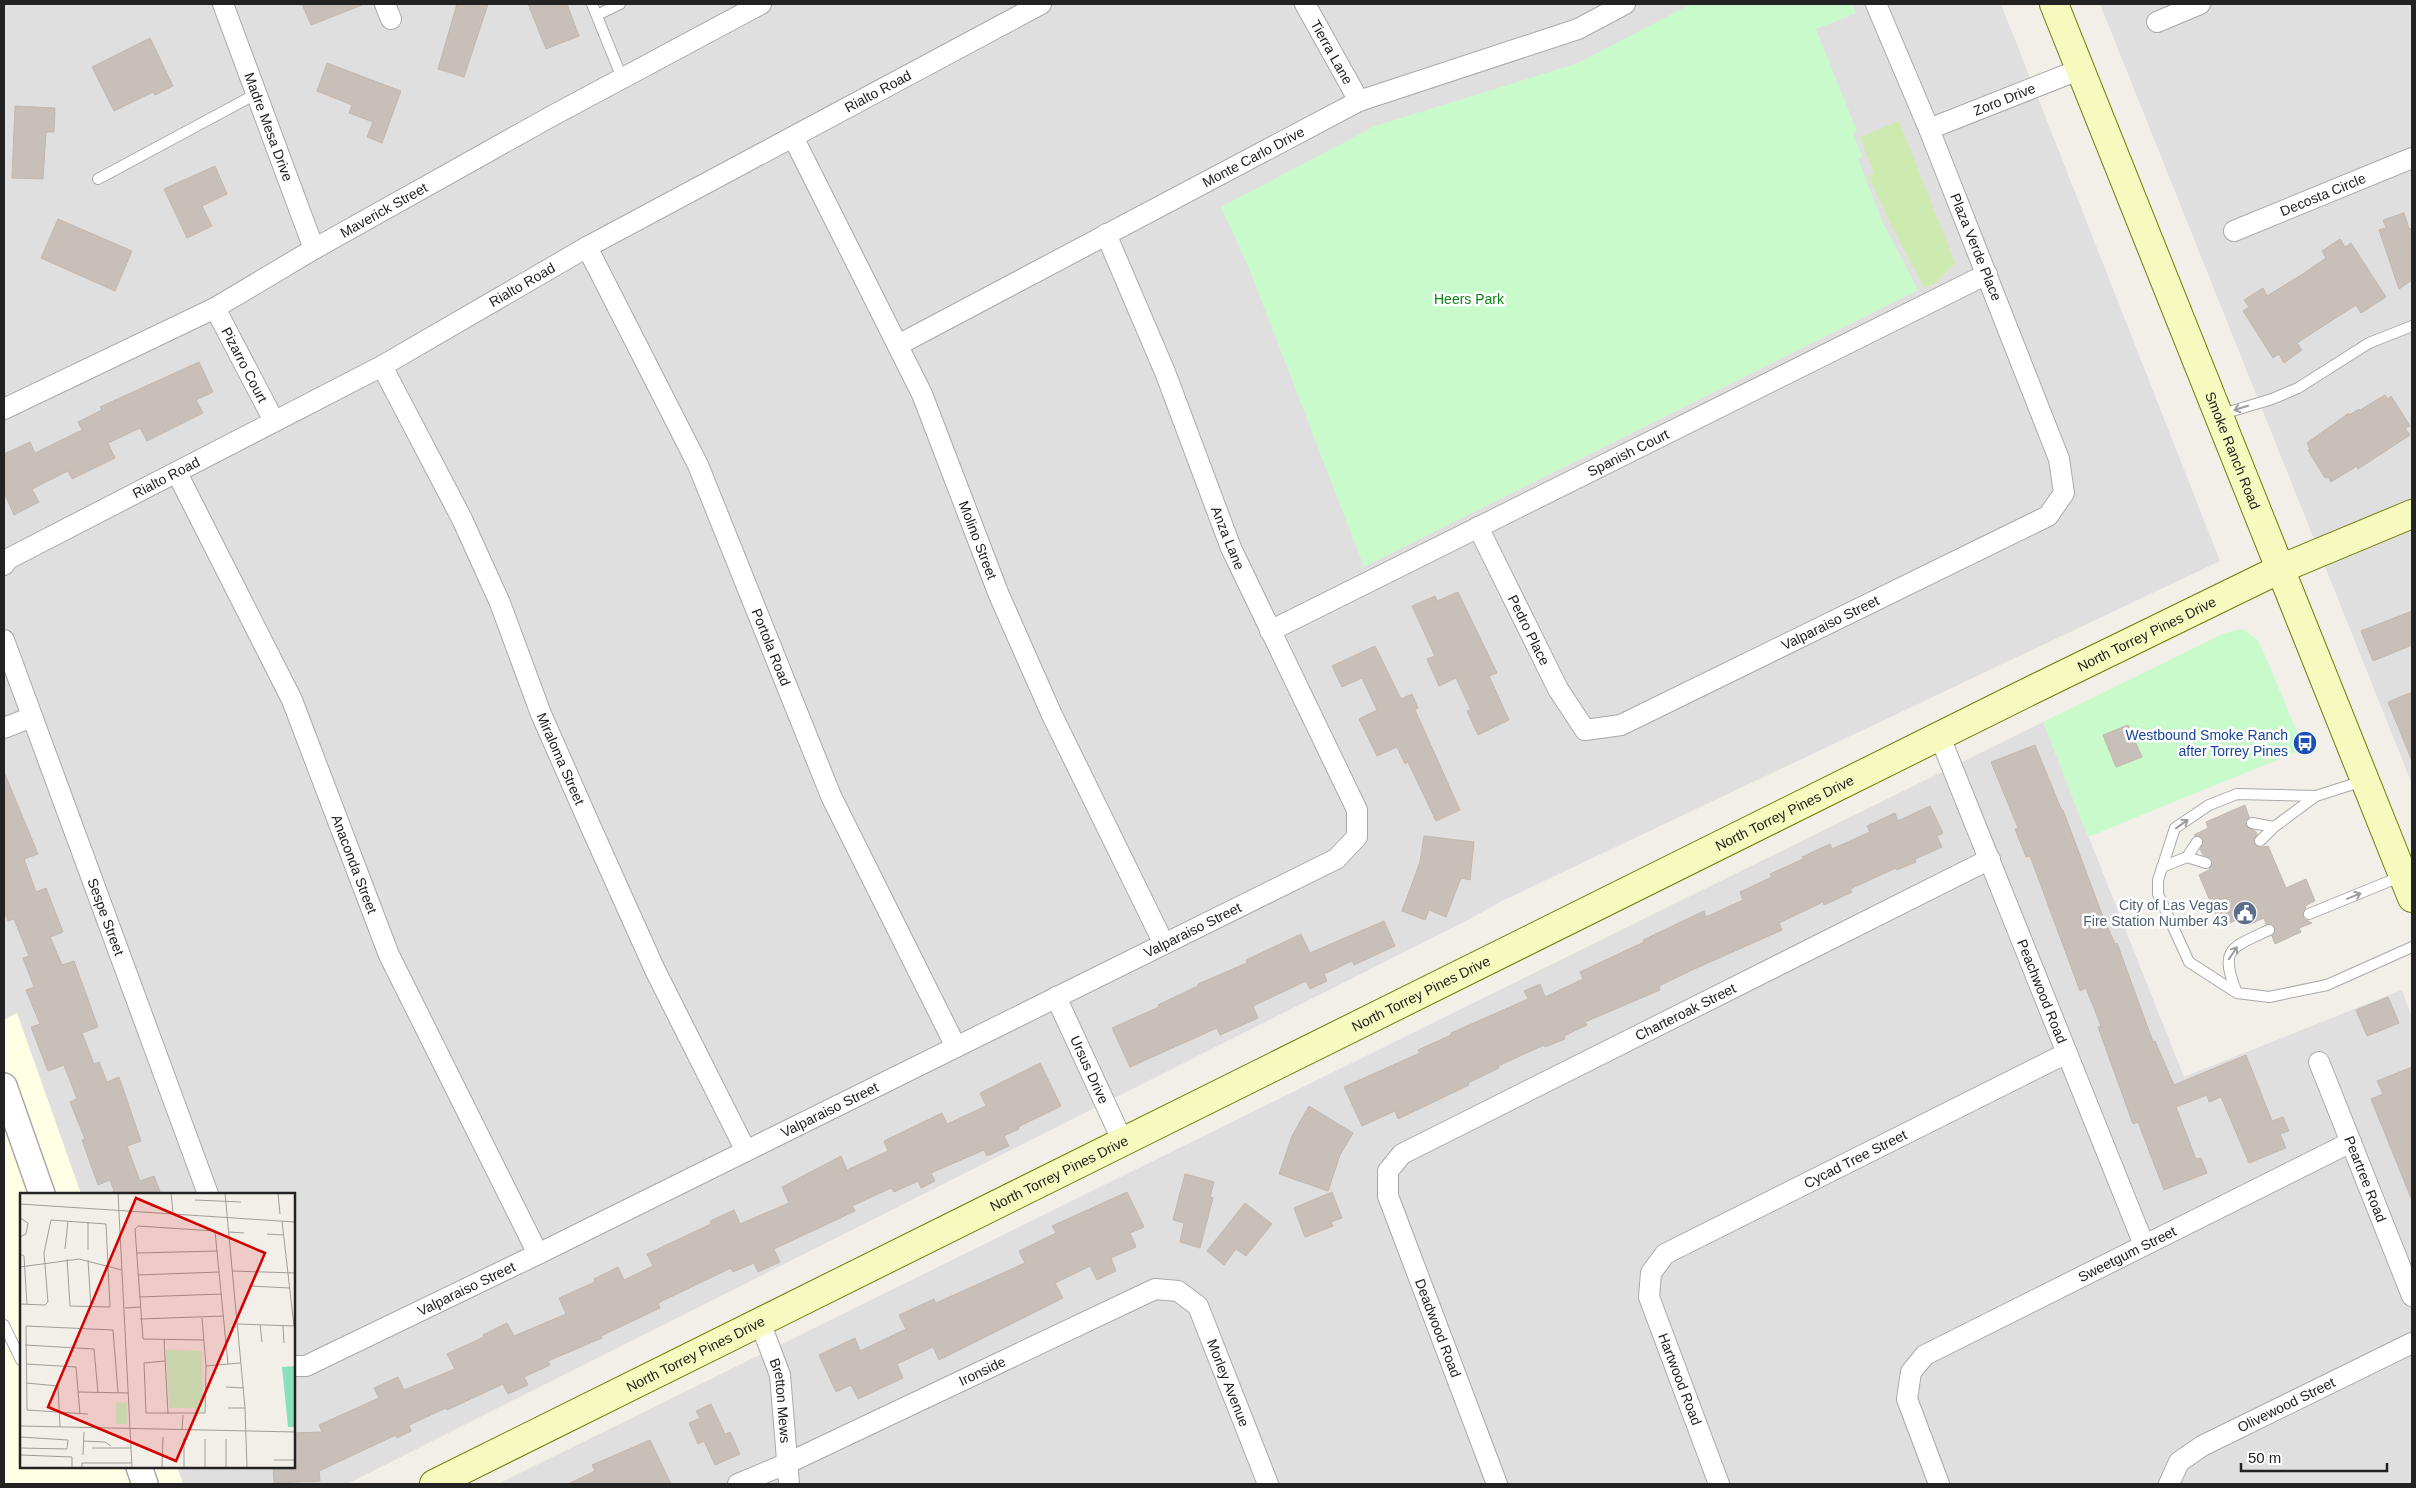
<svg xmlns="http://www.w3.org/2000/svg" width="2416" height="1488" font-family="Arial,sans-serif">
<rect width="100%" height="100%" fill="#f2efe9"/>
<path fill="#e0dfdf" d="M4,4H2001L2220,561L1502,901L1470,919L347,1484H183L177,1467H294V1194H81L17,1014L4,1020Z
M2100,4H2412V784Z
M2043,722L2184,1077L2402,990L2412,1018V1484H498Z"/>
<path fill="#ffffe5" d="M17,1013L81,1194H21V1467H177L183,1484H4V1020Z"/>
<path fill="#cdebb0" d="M1899,121L1955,263L1934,284L1924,288L1893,229L1868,176L1874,173L1860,137Z"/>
<path fill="#c8facc" d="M1691,4H1852L1856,13L1816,29L1857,131L1853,133L1862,157L1858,159L1882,221L1918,290L1364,567L1248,266L1221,207L1375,126L1578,63Z
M2242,629L2257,639L2264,653L2304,749L2088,837L2043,722L2225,633Z"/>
<path fill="#c7bfb8" stroke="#c4b6ab" d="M302,4H362V5L311,25Z
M457,4H488L464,77L438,69Z
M528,4H567L579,36L546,49Z
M150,38L173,86L155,95L153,92L114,111L92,67Z
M327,63L401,91L382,143L367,137L373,122L349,113L352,105L317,91Z
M15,106L55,108L54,132H46L43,179L12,178Z
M215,166L227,194L202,206L212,226L187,238L164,189Z
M2404,213L2409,229L2412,228V280L2399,289L2379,230L2386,228L2383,220Z
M58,219L132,251L115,291L41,258Z
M2340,239L2345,247L2351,243L2386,297L2361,313L2356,305L2297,343L2302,350L2284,363L2279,354L2273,358L2243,311L2249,307L2244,300L2263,288L2267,296L2301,275L2326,258L2322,251Z
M199,362L213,392L196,400L203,413L147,441L140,428L108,443L115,458L72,479L68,471L32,489L39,502L14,515L4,492V454L30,442L35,453L82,430L78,422L102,410L100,407Z
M2385,395L2388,399L2391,396L2410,426L2405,428L2410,435L2358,469L2357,466L2331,482L2328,477L2325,478L2308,450L2310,449L2307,443L2349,413V415L2359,409L2360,410Z
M1458,592L1497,673L1489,676L1509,720L1478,735L1467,711L1471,710L1456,678L1439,686L1427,659L1435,656L1412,606L1435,596L1437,601Z
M2412,611V645L2373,661L2361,631Z
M1375,646L1401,699L1412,694L1418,708L1415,710L1460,810L1436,821L1408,762L1405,764L1397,747L1377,756L1359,719L1377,710L1362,678L1342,687L1332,666Z
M2412,692V761L2388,702Z
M2128,725L2142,757L2116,767L2103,735Z
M2035,745L2062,811L2063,810L2100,909L2115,944L2117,943L2153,1042L2155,1041L2174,1085L2246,1055L2272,1121L2283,1117L2289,1131L2280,1134L2286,1148L2249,1163L2221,1097L2209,1102L2207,1095L2176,1107L2196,1159L2201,1158L2207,1173L2164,1190L2138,1122L2133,1124L2098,1027L2101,1026L2086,988L2080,991L2030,856L2026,857L2015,829L2018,828L1991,762Z
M4,772L38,854L24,859L36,892L46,888L63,932L50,937L62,965L74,961L98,1027L82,1033L94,1064L99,1062L107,1082L119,1077L141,1141L127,1146L140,1181L154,1176L161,1194H110L114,1191L110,1180L98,1185L82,1140L85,1139L70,1102L77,1099L64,1065L48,1071L31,1027L40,1024L26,990L34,987L23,958L29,956L14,919L8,921L4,911Z
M2245,805L2249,817L2245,821L2246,826L2255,831L2257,834L2254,843L2259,848L2268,846L2286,888L2306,879L2315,901L2305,906L2306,908L2302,913L2304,919L2312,923L2299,928L2301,932L2275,944L2272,936L2275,928L2273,924H2266L2264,918L2248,925L2245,916L2221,927L2199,875L2209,870L2213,862L2211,858L2203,855L2200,849L2204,843L2203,839L2194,835L2208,828L2206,822Z
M1930,806L1943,833L1937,836L1942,847L1915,859L1916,862L1897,870L1896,868L1850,889L1852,892L1824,905L1823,902L1779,923L1782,930L1692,970L1659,986L1660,990L1585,1022L1587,1025L1564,1036L1565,1039L1545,1047L1544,1045L1498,1066L1499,1068L1468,1083L1469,1085L1419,1109L1398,1119L1395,1111L1362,1126L1344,1087L1420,1053L1418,1050L1451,1035V1033L1528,999L1524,991L1540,984L1545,997L1583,979L1580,972L1644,942L1643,940L1704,911L1706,917L1743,900L1740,892L1772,877L1770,874L1803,859L1802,857L1830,844L1832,849L1870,832L1867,826L1895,813L1898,821Z
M1424,836L1474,842L1470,880L1461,878L1446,917L1429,910L1425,920L1402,911L1420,862Z
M1384,921L1395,946L1354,965L1352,961L1324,974L1327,981L1310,989L1306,981L1253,1006L1258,1018L1220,1035L1217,1028L1130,1067L1112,1028L1159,1007L1158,1005L1198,986V984L1247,963L1246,960L1301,934L1310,953Z
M2388,997L2399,1023L2367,1036L2356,1010Z
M1040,1063L1061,1106L1018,1127L1019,1129L1004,1136L1009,1146L987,1156L984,1150L931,1173L935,1181L921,1188L918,1181L894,1192L891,1188L852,1206L855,1211L774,1249L780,1262L758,1272L754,1263L733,1272L731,1268L658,1303L660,1308L601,1336L602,1338L548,1361L550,1365L524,1377L528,1385L508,1394L503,1384L447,1410L446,1408L409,1425L411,1431L397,1438L396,1435L319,1471L320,1481L274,1483L273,1467H294V1433L322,1432L319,1425L379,1398L374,1388L398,1377L404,1390L455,1369L447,1354L484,1337L483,1335L507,1323L514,1336L566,1314L559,1298L595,1282L594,1279L618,1267L624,1280L653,1266L647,1254L711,1224L710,1221L734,1210L740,1224L789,1203L782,1187L841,1156L847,1170L888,1151L884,1141L942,1113L947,1124L986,1106L980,1093Z
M2412,1067V1197L2411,1198L2371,1099L2383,1094L2377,1081Z
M1309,1106L1353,1133L1340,1155L1328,1191L1279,1174L1292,1136Z
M1185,1174L1214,1182L1210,1197L1213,1198L1200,1248L1180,1242L1184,1223L1173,1220Z
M1127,1192L1144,1227L1130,1233L1136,1247L1111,1258L1116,1271L1097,1280L1090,1266L1055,1283L1063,1298L939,1360L933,1347L897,1364L903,1378L858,1399L851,1385L836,1392L819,1355L855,1338L860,1351L906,1329L899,1315L934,1299L936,1303L1025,1263L1019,1251L1056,1233L1052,1226Z
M1332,1192L1342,1218L1331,1222L1333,1226L1305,1237L1294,1208Z
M1245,1203L1272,1224L1246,1256L1236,1249L1224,1265L1207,1251Z
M711,1404L725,1434L730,1432L740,1454L715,1465L704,1441L698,1444L689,1423L700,1418L696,1411Z
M650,1440L671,1484H568L595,1471L592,1465Z"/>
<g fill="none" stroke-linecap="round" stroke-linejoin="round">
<g stroke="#a9a9a9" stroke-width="12">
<path id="service" d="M592,4L622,78
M597,15L620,4
M98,179L256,94
M2219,415L2272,399L2298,388L2369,343L2412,326
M2316,796L2237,794L2209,805L2175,828L2158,880V894L2189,962L2237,993L2269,997L2327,985L2412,947
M2252,823L2274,827
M2260,841L2274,827L2316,796L2363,781
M2187,857L2197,842
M2162,867L2187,857L2206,863
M2309,914L2402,876
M2237,993C2219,949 2230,948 2269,930
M4,1325L21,1360"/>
</g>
<g stroke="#a9a9a9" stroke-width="22">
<g id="minor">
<path id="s1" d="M223,4L314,249"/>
<path d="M385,4L391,19"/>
<path id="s2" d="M1305,4L1359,101"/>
<path d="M2157,22L2200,4"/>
<path id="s3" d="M1929,129L2081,69"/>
<path id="s4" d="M793,137L922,394L999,595L1052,715L1164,944"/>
<path id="s5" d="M2234,231L2412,158"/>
<path id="s6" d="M587,247L698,465L831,796L956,1047"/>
<path id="s7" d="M215,308L274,421"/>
<path id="s8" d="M898,345L1359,101L1578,29L1625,4"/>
<path id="s9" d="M382,366L462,519L500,603L541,714L593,832L655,970L746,1151"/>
<path id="s10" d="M4,409L215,308L314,249L550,117L761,4"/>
<path id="s11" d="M177,473L292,700L389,955L538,1254"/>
<path id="s12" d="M1478,527L1558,689L1585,730L1621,725L2048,516L2064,493L2059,459L1929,129L1876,4"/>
<path id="s13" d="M4,565L8,559L382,366L587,247L1041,4"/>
<path id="s14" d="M1270,631L1987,274"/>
<path id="s15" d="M4,640L208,1194"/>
<path d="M4,728L32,717"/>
<path id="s16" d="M1940,737L2144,1245"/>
<path id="s17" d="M1056,997L1123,1142"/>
<path id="s18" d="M2319,1062L2412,1296"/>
<path id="s19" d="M760,1322L780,1375L789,1484"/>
<path id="s20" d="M294,1366H306L538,1254L1336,859L1357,837V810L1231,548L1165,372L1106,234"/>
<path id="s21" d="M738,1484L788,1463L1155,1289L1178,1291L1198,1306L1268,1484"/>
<path id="s22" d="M1497,1484L1388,1196V1171L1402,1154L1990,859"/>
<path id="s23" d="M1719,1484L1649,1297L1651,1273L1665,1254L2067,1053"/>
<path id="s24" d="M1939,1484L1907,1399L1911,1372L1925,1355L2351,1142"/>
<path id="s25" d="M2169,1484L2179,1462L2202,1446L2412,1343"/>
</g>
</g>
<g stroke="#a9a9a9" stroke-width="28">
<path id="tertiary" d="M4,1086L42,1194
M139,1467L145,1484"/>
</g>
<g stroke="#707d05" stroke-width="30">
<g id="secondary">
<path id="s26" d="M2054,4L2412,898"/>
<path id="s27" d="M434,1484L2030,691L2280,569L2412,514"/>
</g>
</g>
<use href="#service" stroke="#fff" stroke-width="10"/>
<use href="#minor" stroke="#fff" stroke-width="20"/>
<use href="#tertiary" stroke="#fff" stroke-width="25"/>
<use href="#secondary" stroke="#f7fabf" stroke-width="28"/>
</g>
<defs><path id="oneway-shaft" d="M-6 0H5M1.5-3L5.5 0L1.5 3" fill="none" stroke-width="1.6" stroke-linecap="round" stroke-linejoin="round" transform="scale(1.25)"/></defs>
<g stroke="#9c9c9c">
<use href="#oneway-shaft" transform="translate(2241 408) rotate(163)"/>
<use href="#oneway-shaft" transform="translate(2182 824) rotate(-36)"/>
<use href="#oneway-shaft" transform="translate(2354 896) rotate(-22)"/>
<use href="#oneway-shaft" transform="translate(2233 953) rotate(-56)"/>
</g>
<defs>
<g id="bus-disc" transform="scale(1.25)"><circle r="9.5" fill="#1a4fb4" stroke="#fff"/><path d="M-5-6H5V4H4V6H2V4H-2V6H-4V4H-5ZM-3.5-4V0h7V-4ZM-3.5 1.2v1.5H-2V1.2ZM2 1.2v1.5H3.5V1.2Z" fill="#fff"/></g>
<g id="civic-disc" transform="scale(1.25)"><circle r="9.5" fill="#5c6f8a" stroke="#fff"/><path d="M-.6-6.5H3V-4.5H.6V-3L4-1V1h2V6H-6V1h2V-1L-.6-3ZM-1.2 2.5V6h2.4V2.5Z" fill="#fff"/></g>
</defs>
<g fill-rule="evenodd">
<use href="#bus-disc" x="2305" y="743"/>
<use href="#civic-disc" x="2245" y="913"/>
</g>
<g text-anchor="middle" stroke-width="5" stroke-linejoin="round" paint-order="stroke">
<g font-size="14" fill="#222" stroke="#fff">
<text dy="5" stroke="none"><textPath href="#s2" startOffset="55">Tierra Lane</textPath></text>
<text dy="5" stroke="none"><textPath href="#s13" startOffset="995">Rialto Road</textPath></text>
<text dy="5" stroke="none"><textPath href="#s3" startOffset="81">Zoro Drive</textPath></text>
<text dy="5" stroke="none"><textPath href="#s1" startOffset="131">Madre Mesa Drive</textPath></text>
<text dy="5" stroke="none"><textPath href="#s8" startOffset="402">Monte Carlo Drive</textPath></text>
<text dy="5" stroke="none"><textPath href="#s5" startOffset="96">Decosta Circle</textPath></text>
<text dy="5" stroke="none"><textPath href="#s10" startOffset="429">Maverick Street</textPath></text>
<text transform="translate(1976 247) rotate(68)" y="5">Plaza Verde Place</text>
<text dy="5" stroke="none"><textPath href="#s13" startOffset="590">Rialto Road</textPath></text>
<text dy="5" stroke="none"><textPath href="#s7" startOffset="64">Pizarro Court</textPath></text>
<text dy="5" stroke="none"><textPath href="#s26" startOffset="481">Smoke Ranch Road</textPath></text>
<text dy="5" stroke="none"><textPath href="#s14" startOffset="400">Spanish Court</textPath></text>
<text dy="5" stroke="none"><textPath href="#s13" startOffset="185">Rialto Road</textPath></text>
<text transform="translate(1228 538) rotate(68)" y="5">Anza Lane</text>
<text dy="5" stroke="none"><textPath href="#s4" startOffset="444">Molino Street</textPath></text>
<text dy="5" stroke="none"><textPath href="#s12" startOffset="499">Valparaiso Street</textPath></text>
<text dy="5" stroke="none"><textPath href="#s12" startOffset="115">Pedro Place</textPath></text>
<text dy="5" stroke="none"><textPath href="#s27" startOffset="1912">North Torrey Pines Drive</textPath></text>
<text dy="5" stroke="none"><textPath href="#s6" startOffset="441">Portola Road</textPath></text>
<text dy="5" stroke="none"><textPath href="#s9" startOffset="432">Miraloma Street</textPath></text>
<text dy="5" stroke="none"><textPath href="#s27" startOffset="1508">North Torrey Pines Drive</textPath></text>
<text dy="5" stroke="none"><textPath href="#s11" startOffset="430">Anaconda Street</textPath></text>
<text dy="5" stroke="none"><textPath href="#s15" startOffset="295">Sespe Street</textPath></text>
<text dy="5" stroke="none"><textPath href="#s20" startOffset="1000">Valparaiso Street</textPath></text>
<text dy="5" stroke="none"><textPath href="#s16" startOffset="274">Peachwood Road</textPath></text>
<text dy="5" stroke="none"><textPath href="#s27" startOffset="1102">North Torrey Pines Drive</textPath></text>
<text dy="5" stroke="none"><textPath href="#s22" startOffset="672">Charteroak Street</textPath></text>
<text dy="5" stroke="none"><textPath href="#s17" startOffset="80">Ursus Drive</textPath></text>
<text dy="5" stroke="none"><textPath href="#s20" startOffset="595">Valparaiso Street</textPath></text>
<text dy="5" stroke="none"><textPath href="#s23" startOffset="460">Cycad Tree Street</textPath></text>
<text dy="5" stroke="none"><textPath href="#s27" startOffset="698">North Torrey Pines Drive</textPath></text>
<text dy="5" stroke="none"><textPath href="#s18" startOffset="126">Peartree Road</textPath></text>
<text dy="5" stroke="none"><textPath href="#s24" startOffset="366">Sweetgum Street</textPath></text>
<text dy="5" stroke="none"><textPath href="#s20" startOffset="190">Valparaiso Street</textPath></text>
<text transform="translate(1438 1328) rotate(69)" y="5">Deadwood Road</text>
<text dy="5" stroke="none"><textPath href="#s27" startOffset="292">North Torrey Pines Drive</textPath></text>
<text dy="5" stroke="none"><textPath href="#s21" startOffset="269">Ironside</textPath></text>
<text transform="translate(1680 1379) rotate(69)" y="5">Hartwood Road</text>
<text dy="5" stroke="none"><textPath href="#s21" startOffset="591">Morley Avenue</textPath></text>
<text dy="5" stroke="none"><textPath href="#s19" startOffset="82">Bretton Mews</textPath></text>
<text dy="5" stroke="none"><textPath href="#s25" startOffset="146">Olivewood Street</textPath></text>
</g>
<g font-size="14" fill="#0c8416" stroke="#fff">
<text x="1469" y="304">Heers Park</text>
</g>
<g font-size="14" fill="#164399" stroke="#fff" text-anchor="end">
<text x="2288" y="740">Westbound Smoke Ranch<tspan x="2288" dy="16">after Torrey Pines</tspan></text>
</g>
<g font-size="14" fill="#4e5e75" stroke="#fff" text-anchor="end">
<text x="2228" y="910">City of Las Vegas<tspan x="2228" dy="16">Fire Station Number 43</tspan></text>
</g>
</g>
<g transform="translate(20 1193)">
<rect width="275" height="275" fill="#f2efe9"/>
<path d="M146,157L182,158L183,219L176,220L175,215H149ZM96,209L107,210V231H96Z" fill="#c8facc"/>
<path d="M275,173V234H268L262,174Z" fill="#88e0be"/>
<path fill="none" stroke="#9f9d99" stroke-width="1" d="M51,0H84M98,0L112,275M151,0L153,20M205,0L225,215L227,275M258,0L260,21M175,7L221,9M0,11L275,29M0,25L8,30L6,41L0,44M262,28L274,133M68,29V57M209,39L224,40M247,41L263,42M45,56L48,28M117,60L197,58M0,61L4,63L7,112M68,67L71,115M0,74L59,66L102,77M212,78L275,80M118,82L199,79M229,93L270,95M119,104L202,101M0,111L25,112L28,109L24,60L31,27L86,31L90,114L50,113L47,66M105,115L120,114M120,126L204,123M217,131L274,133M240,132L242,149M263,133L264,150M144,146L148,221M184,147L123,146L115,36L118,33L195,38L208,171M5,152L74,156L78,200M145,168L124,170L126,220H185L186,173L182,125M6,171L56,174L60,221M186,173L220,170M6,190L38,193L40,234M206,194L224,195M59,199L109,200M208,215H225M68,221L7,217L6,133L93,137L98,200M0,233L275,239M162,237L163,222M0,244L48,247L47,256L0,255M64,248L85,249L91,253M72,255H111M0,262L52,264V275M63,262L64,239M254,267H275M62,275V270H112M142,275L143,244M164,275V245M185,275V246M206,275V246"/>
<path fill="#d40000" fill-opacity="0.15" stroke="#d40000" stroke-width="2.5" d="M116,5L245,60L156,268L28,214Z"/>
<rect width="275" height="275" fill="none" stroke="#222" stroke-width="2.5"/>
</g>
<rect width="2416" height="1488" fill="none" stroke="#222222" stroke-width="10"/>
<path d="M2241 1463v8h146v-8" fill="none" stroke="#222222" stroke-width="2.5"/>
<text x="2248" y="1463" font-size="15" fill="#222222" stroke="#ffffff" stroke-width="4" paint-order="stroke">50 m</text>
</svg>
